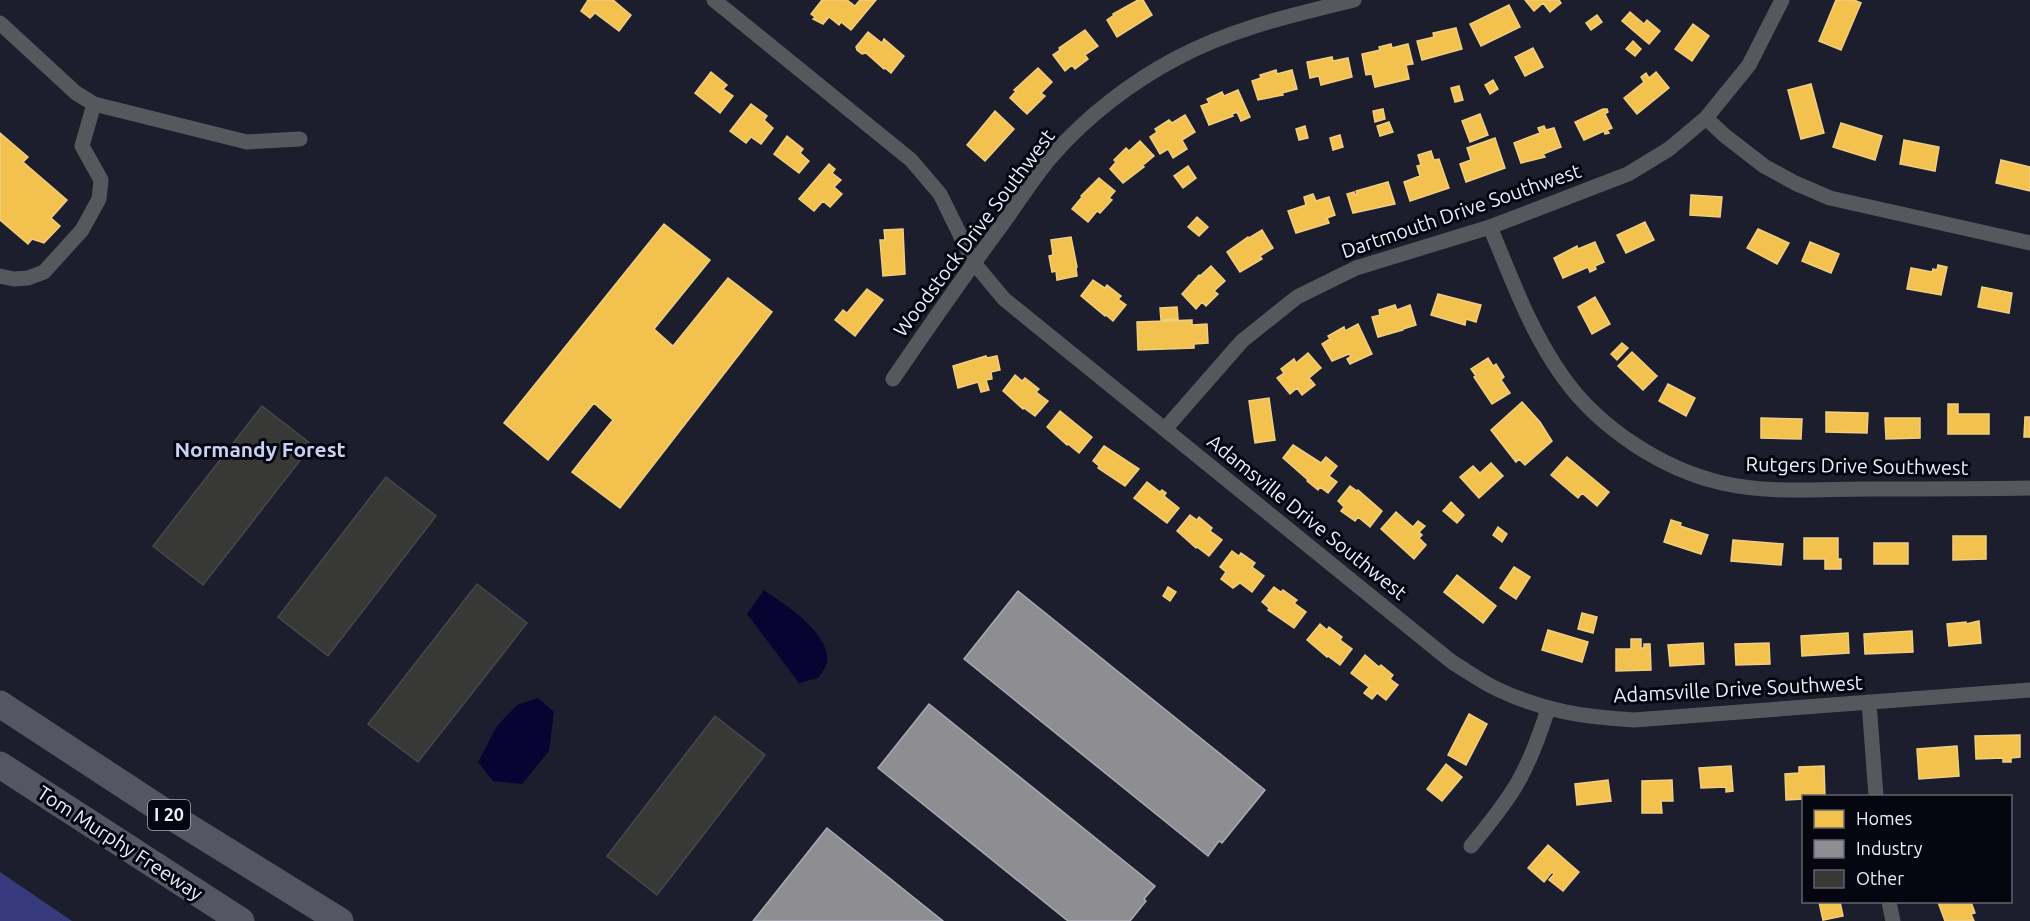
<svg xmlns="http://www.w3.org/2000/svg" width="2030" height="921" font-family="Ubuntu,sans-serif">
<rect width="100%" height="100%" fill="#1c1e2d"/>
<path fill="#373b7e" d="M0,872L72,921H0Z"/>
<path fill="#090332" d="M764,590C784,604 831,633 827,662C826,667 821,674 818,678L799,683L747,614Z
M538,698L554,712L549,751L522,784L493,781L478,762L497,726L517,705Z"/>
<path fill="#f2c14e" stroke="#f0ce82" stroke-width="1.5" d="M588,0H613L631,15L619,31L595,13L590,18L581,11Z
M822,0H847L855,6L860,0H876L851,30L841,22L839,25L829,17L823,24L813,19L815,17L811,14Z
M1138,0H1143L1152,15L1117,37L1107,20L1114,15L1113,14Z
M1525,0H1559L1561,3L1550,12L1543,3L1534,11Z
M1836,0H1854L1861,3L1841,50L1819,41Z
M1509,5L1520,27L1481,46L1470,24Z
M1630,12L1644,24L1647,20L1660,31L1649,44L1622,21Z
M1597,15L1602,22L1591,30L1586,23Z
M1693,24L1709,36L1692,61L1675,49Z
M1456,28L1462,49L1422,60L1417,41L1434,37L1433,33Z
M1085,30L1098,46L1085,55L1088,59L1075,69L1072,65L1065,71L1053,55L1060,50L1059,48Z
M868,32L882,43L884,39L904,56L891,73L885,68L884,69L866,53L862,54L857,50L856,47Z
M1633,41L1641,49L1635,56L1626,49Z
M1391,44L1392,48L1408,44L1413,64L1406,65L1409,79L1375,87L1372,74L1366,75L1362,54L1380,50L1379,47Z
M1533,48L1543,67L1525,76L1515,57Z
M1332,57L1333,61L1348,58L1352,77L1321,85L1319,76L1310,78L1307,62Z
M1038,68L1052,82L1041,93L1045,96L1027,114L1010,98L1016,91L1014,90Z
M1276,70L1277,74L1292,70L1297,89L1282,93L1283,95L1258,100L1252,81L1261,78L1260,75Z
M711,72L727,85L723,89L733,96L720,113L695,93Z
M1656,72L1669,88L1637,114L1624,98L1644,82L1641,77L1646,73L1649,78Z
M1493,80L1498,89L1490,94L1485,85Z
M1811,84L1824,133L1801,139L1788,90Z
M1459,86L1463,100L1455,102L1451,88Z
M1238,90L1250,117L1241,121L1237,112L1232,114L1233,116L1209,125L1201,106L1209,103L1207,99L1222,92L1224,96Z
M751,104L767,116L764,120L773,128L761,144L751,137L746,143L730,131Z
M1383,109L1385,119L1375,122L1373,111Z
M1603,109H1607L1608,112L1605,114L1612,128L1607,130L1609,133L1605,134L1604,131L1584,140L1575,122Z
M995,111L1014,129L985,161L967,145Z
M1480,114L1488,135L1470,142L1462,121Z
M1185,115L1195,132L1182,140L1187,149L1173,158L1168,149L1160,154L1150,137L1157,132L1155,129L1169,120L1172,123Z
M1389,122L1393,132L1380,136L1377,126Z
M1841,123L1882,136L1875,160L1833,147Z
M1305,126L1308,138L1299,140L1296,129Z
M1544,126L1546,130L1554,128L1561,147L1543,154L1545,157L1521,163L1514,143L1540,133L1538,128Z
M0,133L28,157L23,162L67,200L51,218L60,226L44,243L32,239L28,244L0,220Z
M1340,135L1343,147L1333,150L1330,138Z
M787,136L803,149L800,153L809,161L799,173L774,154Z
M1495,138L1505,168L1466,182L1460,164L1471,160L1467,148Z
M1904,140L1939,147L1935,171L1900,164Z
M1140,141L1154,156L1142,166L1144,167L1123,183L1110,169L1116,162L1114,160L1126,148L1129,151Z
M1431,151L1434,160L1439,159L1449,188L1410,201L1404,182L1420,176L1417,166L1421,165L1418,155Z
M2001,160L2030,167V191L1996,183Z
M829,164L835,169L832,173L841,180L834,187L842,194L830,207L823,201L814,211L799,199Z
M1188,166L1196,178L1183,188L1174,176Z
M1099,178L1115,191L1109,198L1112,200L1100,213L1097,211L1088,222L1072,209L1082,197L1081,196Z
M1388,182L1395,204L1353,213L1347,194L1354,192L1355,195L1357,194L1356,191Z
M1313,194L1316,201L1329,197L1335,215L1327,218L1329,223L1296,233L1288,211L1306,205L1304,197Z
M1691,195L1722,197L1720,217L1690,215Z
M1197,217L1208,227L1199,236L1188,227Z
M1645,222L1654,240L1626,253L1617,235Z
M664,224L710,260L654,329L673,346L728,278L772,312L620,508L572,472L613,420L594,403L548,460L504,423Z
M903,229L905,274L883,276L880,240H885L884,230Z
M1758,229L1789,243L1777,264L1747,248Z
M1262,230L1273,248L1260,256L1262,259L1240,272L1227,252L1248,237L1249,238Z
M1071,237L1077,267L1076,268L1077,276L1057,280L1056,271L1052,272L1049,256L1053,255L1051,240Z
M1595,242L1604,262L1595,266L1596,269L1590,272L1588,267L1563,278L1554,258L1577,246L1578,249Z
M1810,242L1839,254L1831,273L1802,261Z
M1938,265L1947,267L1941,295L1907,289L1911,268L1932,272L1933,269L1937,270Z
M1211,266L1225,281L1214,291L1218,294L1206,306L1202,302L1196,309L1182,294L1199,275L1200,276Z
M1093,280L1105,288L1107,285L1121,296L1118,299L1126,305L1113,321L1106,315L1105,316L1081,296Z
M1982,287L2012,293L2009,313L1978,307Z
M867,289L883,300L855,336L835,320L843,310L847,313Z
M1438,294L1481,305L1476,322L1466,319L1465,325L1431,315Z
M1595,297L1610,324L1592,334L1578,307Z
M1395,305L1397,310L1410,305L1416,325L1403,329V330L1378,337L1372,317L1380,315L1379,310Z
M1177,307L1178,319L1161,320L1160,308Z
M1192,320V325L1207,324L1208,343L1194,344V348L1138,350L1137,322Z
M1358,324L1372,354L1350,364L1347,359L1351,356L1349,354L1332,361L1322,344L1330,339L1328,336L1344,327L1345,331Z
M1622,343L1628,348L1617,360L1611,354Z
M1632,352L1657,376L1643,390L1618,366Z
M1308,353L1321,368L1309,378L1315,385L1302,395L1297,388L1290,394L1277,378L1284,373L1281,369L1294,359L1296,363Z
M986,356L987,358L997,356L1000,370L991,372L992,379L986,380L989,390L981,392L978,382L958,388L953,366Z
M1488,358L1493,366L1496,364L1504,377L1501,380L1510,393L1492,404L1474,377L1476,376L1471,369Z
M1015,375L1022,381L1025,378L1039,389L1036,392L1048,401L1035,416L1024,408L1023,409L1003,391Z
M1668,384L1695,398L1686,416L1659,401Z
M1269,398L1275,440L1255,443L1249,401Z
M1522,402L1540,422L1552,441L1525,465L1519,459L1516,462L1491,430Z
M1948,404H1958V414H1989V434H1948Z
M1060,411L1092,437L1079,453L1068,444L1067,445L1047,427Z
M1826,412L1868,413L1867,433L1826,432Z
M2025,417H2030V437H2024Z
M1761,418L1802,419L1801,439L1761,438Z
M1885,418H1920V438L1886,439Z
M1293,445L1321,463L1326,457L1337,466L1329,476L1337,482L1328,493L1320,487L1318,490L1307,481L1308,480L1283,458Z
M1104,446L1139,469L1125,486L1098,468L1099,466L1093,461Z
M1567,457L1609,492L1597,506L1582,493L1578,498L1551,475Z
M1491,463L1503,476L1479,498L1460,477L1473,466L1480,473Z
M1147,482L1160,492L1162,490L1166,493L1164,496L1179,508L1167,523L1134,498Z
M1350,486L1357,491L1358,490L1382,511L1370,527L1358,517L1355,521L1341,511L1344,507L1338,501Z
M1451,502L1464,515L1457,523L1443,511Z
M1396,512L1413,527L1418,521L1425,526L1419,532L1422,535L1419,538L1426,545L1414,559L1381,529Z
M1190,515L1197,520L1199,517L1212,528L1210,531L1222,540L1209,556L1197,547L1196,548L1177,531Z
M1671,520L1681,523L1680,526L1708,535L1701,554L1664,542Z
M1498,527L1507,534L1502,542L1493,535Z
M1953,536H1986V559L1953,560Z
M1804,538H1838V559H1841V569H1825V559H1804Z
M1733,540L1783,544L1781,565L1731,561Z
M1874,543H1908V564H1874Z
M1232,551L1239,556L1241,553L1255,563L1252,567L1264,576L1252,592L1240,583L1233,588L1221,579L1226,572L1220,567Z
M1514,567L1530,577L1516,599L1500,588Z
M1457,575L1496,606L1483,623L1444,592Z
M1168,587L1176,592L1170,601L1163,596Z
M1274,587L1281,592L1283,590L1297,600L1294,603L1306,612L1294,628L1268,610L1269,608L1262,602Z
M1582,613L1597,617L1593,633L1578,629Z
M1979,621L1981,643L1949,646L1947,624L1966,622V624Z
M1320,624L1327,630L1329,627L1342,637L1340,640L1352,649L1340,665L1328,656L1327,657L1307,640Z
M1548,630L1588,642L1582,662L1542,650Z
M1912,631L1913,652L1865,654L1864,634Z
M1848,633L1849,653L1802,656L1801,636Z
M1631,639H1641V648H1644V644H1650L1651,670L1616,671V649H1631Z
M1703,643L1704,664L1670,666L1668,645Z
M1769,643L1770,664L1736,665L1735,644Z
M1365,655L1379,667L1381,665L1393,675L1390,679L1398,685L1386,700L1377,693L1372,699L1364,693L1369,687L1351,673Z
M1469,714L1487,724L1466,765L1448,755Z
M2020,735V757L2011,758V762H2003V758L1976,759L1975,736Z
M1957,746L1959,776L1919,779L1917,749Z
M1446,764L1462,777L1442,801L1427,789Z
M1731,766L1733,791L1726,792V787L1701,788L1699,768Z
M1824,766L1825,796H1804V799L1786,800L1785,774L1799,773V767Z
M1608,780L1611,801L1577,805L1575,784Z
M1672,780L1673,801H1661L1662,813H1642V781Z
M1548,845L1579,872L1563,891L1549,880L1554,874L1552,872L1544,882L1528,868Z
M1819,902H1840L1843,916L1823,920Z
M1938,902H1971L1975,913L1971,914L1974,921H1945Z"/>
<path fill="#8d8d92" stroke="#a9aab2" stroke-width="1.5" d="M1018,591L1265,790L1222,843L1219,841L1208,856L964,659Z
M929,704L1155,886L1144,899L1146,901L1130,921H1068L878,768Z
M827,828L943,921H753Z"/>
<path fill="#383937" stroke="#47484a" stroke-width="1.5" d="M262,406L312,445L203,585L153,546Z
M386,477L436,516L328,656L278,617Z
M477,584L527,623L418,762L368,724Z
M715,716L765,755L657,895L607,856Z"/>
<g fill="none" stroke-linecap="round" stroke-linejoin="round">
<path stroke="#57585e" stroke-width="15" d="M714,0L911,160L940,194L974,263L1004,299L1452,662C1467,671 1482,682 1497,689C1543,711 1583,717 1634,720L2030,690
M0,23L76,93L94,104L247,142L300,139
M1706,118L1724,135L1764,166L1795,183L1830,198L2030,243
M1490,227C1512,279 1530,331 1563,377C1599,428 1662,469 1722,483C1769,494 1819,489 1867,489C1921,489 1976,489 2030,488
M0,276L14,279L28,278L44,272L82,230L99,199L101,180L82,146L94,104
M893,379C927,329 962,279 998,230C1016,206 1032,179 1052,156C1086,117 1131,82 1177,58C1233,28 1293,15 1354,0
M1165,429L1242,341L1297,297L1356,268L1490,227L1628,174L1669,149L1706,118L1749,65L1782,0
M1869,702L1876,796
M1471,846C1488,825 1505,805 1518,782C1531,759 1540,734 1548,709
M1889,902L1893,921"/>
<path stroke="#545662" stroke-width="27" d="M0,704L177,820L340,921
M0,765L241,921"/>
</g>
<g text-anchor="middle" stroke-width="6" stroke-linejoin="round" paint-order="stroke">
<rect fill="#050610" stroke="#a6a8b6" stroke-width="1.5" x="148" y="800" width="42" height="30" rx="4.5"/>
<g font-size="18" font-weight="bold" fill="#ebeefd">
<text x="169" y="821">I 20</text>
</g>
<g font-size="20" fill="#ebeefd" stroke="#050610">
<text transform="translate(1461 211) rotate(-19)" y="7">Dartmouth Drive Southwest</text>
<text transform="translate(974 233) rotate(-53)" y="7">Woodstock Drive Southwest</text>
<text transform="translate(1857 466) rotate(1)" y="7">Rutgers Drive Southwest</text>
<text transform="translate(1307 517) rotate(39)" y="7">Adamsville Drive Southwest</text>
<text transform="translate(1738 689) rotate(-3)" y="7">Adamsville Drive Southwest</text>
<text transform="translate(120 843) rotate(33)" y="7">Tom Murphy Freeway</text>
</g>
<g font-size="21" font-weight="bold" fill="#cad1f4" stroke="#050610">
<text x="260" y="457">Normandy Forest</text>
</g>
</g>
<rect x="1802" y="795" width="210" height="108" fill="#050610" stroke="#61636f" stroke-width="1.5"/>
<rect x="1814" y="810" width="30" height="18" fill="#f2c14e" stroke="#61636f" stroke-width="1.5"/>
<text x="1856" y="825" font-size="18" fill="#ebeefd">Homes</text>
<rect x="1814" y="840" width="30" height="18" fill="#8d8d92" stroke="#61636f" stroke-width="1.5"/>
<text x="1856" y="855" font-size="18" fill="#ebeefd">Industry</text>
<rect x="1814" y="870" width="30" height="18" fill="#383937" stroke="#61636f" stroke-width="1.5"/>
<text x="1856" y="885" font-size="18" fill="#ebeefd">Other</text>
</svg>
